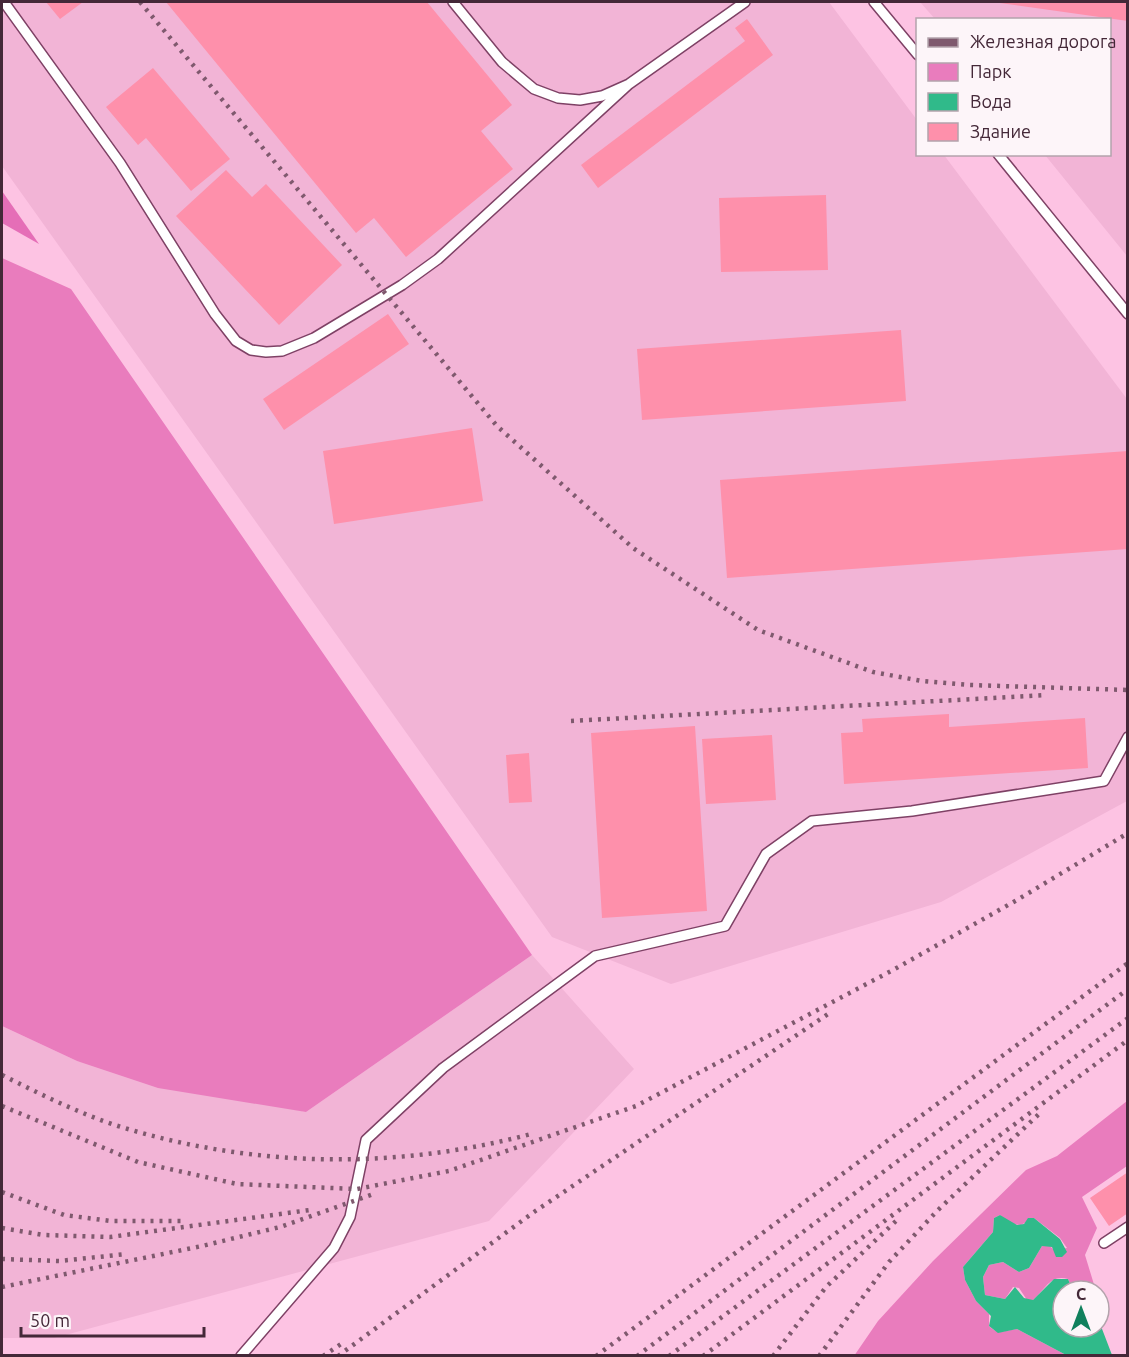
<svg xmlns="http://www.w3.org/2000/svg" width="1129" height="1357" font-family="Ubuntu,sans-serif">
<rect width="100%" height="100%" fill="#fdc3e3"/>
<path fill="#f2b4d6" d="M2,2H829L917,120L918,154L944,155L1127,399V801L941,902L671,984L552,937L2,166Z
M920,2H1127V256L1045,155L1110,154V20L935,19Z
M532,955L634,1069L489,1221L54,1338H2V1026L77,1061L306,1112Z"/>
<path fill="#e97cbd" d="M2,258L71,289L532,955L306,1112L158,1088L77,1061L2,1026Z
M1127,1101V1166L1082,1197L1097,1228L1085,1255L1096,1291H1073L1068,1279C1050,1274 1045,1290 1033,1300H1027L1019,1288L1013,1287L1005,1299L985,1295L983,1277L989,1265L1003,1262L1019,1272L1029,1268L1042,1246L1049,1245L1054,1250L1067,1248L1060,1238L1034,1218L1021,1225L1011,1224L1000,1215L994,1218L993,1232L963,1267L965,1280L976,1301L989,1314V1326C999,1336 1005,1330 1017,1329L1066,1355L854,1356L878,1321L933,1261L1026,1170L1057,1156Z"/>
<path fill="#e56eb7" d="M2,191L39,244L2,223Z"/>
<path fill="#30ba8a" d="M1000,1215L1017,1225L1024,1224L1028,1218H1034L1060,1239L1067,1252L1062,1257H1056L1052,1247L1042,1246L1029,1268L1019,1272L1003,1262L989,1265L983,1277L985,1295L1005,1299L1015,1287L1024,1298L1033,1300L1054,1279H1068L1073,1291H1063V1327H1099V1321L1112,1355H1066L1017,1329L998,1333L989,1326L991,1316L976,1301L965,1280L963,1267L993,1232L994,1218Z"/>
<path fill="#fe90ab" d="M46,2H83L60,19Z
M166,2H427L512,105L481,131L513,169L406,257L374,218L356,233Z
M1000,2H1128V21L1000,3Z
M747,19L773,55L598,188L581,165L745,41L735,28Z
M153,68L230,159L191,191L146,138L138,145L106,107Z
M226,170L252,197L266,184L342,265L279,325L176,216Z
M826,195L828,270L721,272L719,198Z
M388,314L409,344L284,430L263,399Z
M901,330L906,401L642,420L637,349Z
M472,428L483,501L334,524L323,451Z
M1128,451V549L727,578L720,480Z
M949,714V727L1085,718L1088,768L844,784L841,733L863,732L862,719Z
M695,726L707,911L602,918L591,733Z
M772,735L776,800L706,804L702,739Z
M529,753L532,802L509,803L506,755Z
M1128,1172V1213L1109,1226L1090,1198Z"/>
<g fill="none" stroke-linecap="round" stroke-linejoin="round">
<g stroke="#7e4165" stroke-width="12">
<path id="lane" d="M4,2L120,163L215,314L236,341L251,350L266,352L282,351L314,338L402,285L438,259L629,84
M453,2L502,62L534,89L558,98L580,100L602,96L629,84L745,2
M874,2L918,55
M998,154L1128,314
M1104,1243L1128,1227
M241,1356L334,1248L350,1217L366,1140L443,1068L595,956L725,926L766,854L812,821L912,811L1104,781L1128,737"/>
</g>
<use href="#lane" stroke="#fff" stroke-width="9"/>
<path stroke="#7f596e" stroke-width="4.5" stroke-dasharray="3 6" stroke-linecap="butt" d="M140,2L497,426L633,548L758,630L873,672L922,681L970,685L1128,690
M571,721L1047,695
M2,1075C40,1094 78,1113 118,1126C253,1168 396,1170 531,1134
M2,1106L138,1162L237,1184L357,1189L449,1171L636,1106L893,970L1017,900L1128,833
M2,1192L64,1215L111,1221H182
M2,1228L44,1235L110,1237L310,1210
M2,1259L59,1261L127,1254
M2,1287L202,1246L280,1227L376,1193
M323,1356L344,1342
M338,1356L534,1212L831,1012
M596,1356L1128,963
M637,1356L1128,989
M669,1356L1128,1018
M703,1356L1128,1040
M773,1356L826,1287L896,1221
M819,1356L889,1262L938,1210L1039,1114"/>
</g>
<rect width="1129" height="1357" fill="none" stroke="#442838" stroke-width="6"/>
<rect x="916" y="18" width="195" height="138" fill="#fdf5f9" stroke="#b3a3ac" stroke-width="1.5"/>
<rect x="928" y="38" width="30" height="9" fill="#7f596e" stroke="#b3a3ac" stroke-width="1.5"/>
<text x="970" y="48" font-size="18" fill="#442838">Железная дорога</text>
<rect x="928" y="63" width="30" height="18" fill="#e97cbd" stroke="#b3a3ac" stroke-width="1.5"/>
<text x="970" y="78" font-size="18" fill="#442838">Парк</text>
<rect x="928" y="93" width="30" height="18" fill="#30ba8a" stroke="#b3a3ac" stroke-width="1.5"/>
<text x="970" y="108" font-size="18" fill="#442838">Вода</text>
<rect x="928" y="123" width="30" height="18" fill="#fe90ab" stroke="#b3a3ac" stroke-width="1.5"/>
<text x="970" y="138" font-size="18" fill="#442838">Здание</text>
<g transform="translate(1081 1309)"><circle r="28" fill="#fdf5f9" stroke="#b3a3ac" stroke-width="1.5"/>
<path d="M0-4.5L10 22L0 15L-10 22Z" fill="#11805d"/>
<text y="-9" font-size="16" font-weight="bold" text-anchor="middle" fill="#442838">С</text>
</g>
<path d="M21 1327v9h183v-9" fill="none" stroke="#442838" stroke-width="3"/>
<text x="30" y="1327" font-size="18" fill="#442838" stroke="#fdf5f9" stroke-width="4.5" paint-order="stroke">50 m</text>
</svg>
